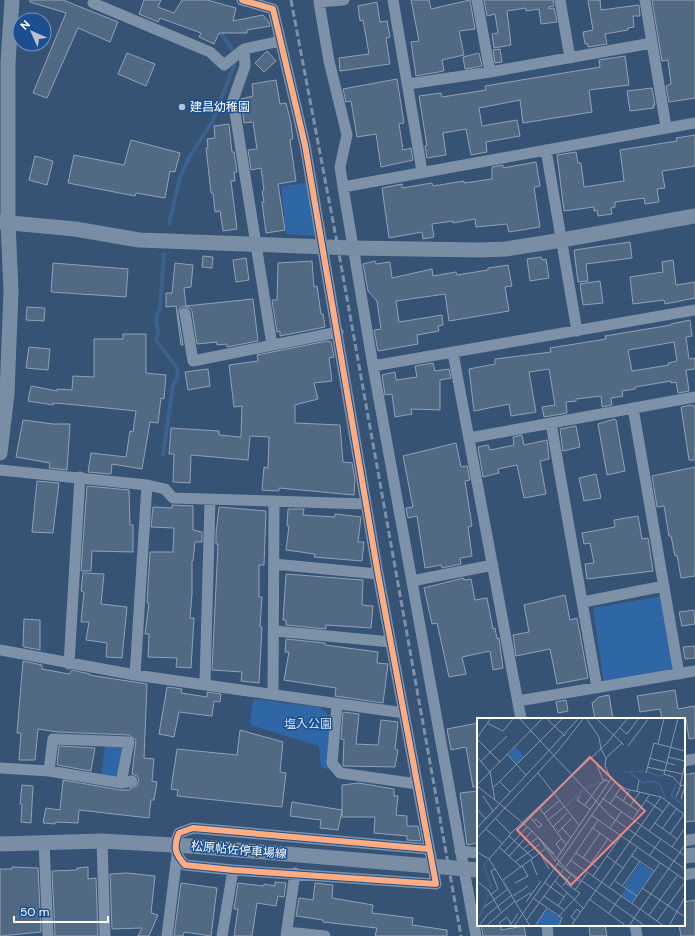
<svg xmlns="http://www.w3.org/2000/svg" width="695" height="936" font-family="'DM Sans','Noto Sans JP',sans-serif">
<rect width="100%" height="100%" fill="#365274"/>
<path fill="#2f66a5" d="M306,183L315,236L286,234L281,186Z
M662,596L674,670L604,683L593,608Z
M253,699L320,707L330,716V770L321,767L319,746L250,725Z
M105,745H119L124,749L121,772L115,778L101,776Z"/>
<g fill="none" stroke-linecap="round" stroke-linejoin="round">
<path stroke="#3b618d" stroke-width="4" d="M219,30L232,49
M169,224L180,177L190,156L212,122L234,66
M163,455L173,385L178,376L177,368L156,340L158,333L156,319L160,308L164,254"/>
</g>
<path fill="#526984" stroke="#92a2b6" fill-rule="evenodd" d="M30,0H63L118,22L110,42L78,28L47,98L33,93L66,13L30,2Z
M144,0H161L158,7L174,13L182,0H207L236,8L233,21L263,15L269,22L270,26L247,30V33H219L214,44L199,37L201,33L160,18L158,22L139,14Z
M411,0H429L431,9L470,0L475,29L459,31L464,55L442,60L444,71L416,76L411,42L419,41Z
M484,0H553L554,6L549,7V9L554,8L557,22L541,24L539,9L526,11V8L507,11L511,45L494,48L492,34L498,33L495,14L487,16Z
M588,0H600L601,10L639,5L640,16H633L634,27L628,28V30L605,34L607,44L588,47V44H585L583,32L593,30Z
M652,0H695V98L669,102L666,86L671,84L668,60L662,61Z
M377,2L380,22L387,21L390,37L386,38L390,64L340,71L339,58L369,54L363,20L360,21L358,6Z
M500,49L502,62L495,63L493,50Z
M267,51L276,61L264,72L255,63Z
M127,53L155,64L146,86L118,74Z
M479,53L482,66L465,69L463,57Z
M625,56L629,85L589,90L592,112L523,123L520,100L479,108L482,126L517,120L520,136L486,142L487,152L471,155L466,129L443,133L446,155L427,158L425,146H427L419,96L441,93L442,97L486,90L485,86L600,67L599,60Z
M397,79L404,123L399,124L403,150L411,148L413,160L381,167L376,134L357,137L351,101L346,102L343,89Z
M276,80L280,104L286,103L291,123L293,139L290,140L296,181L278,184L285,230L266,233L262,202H264L262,191L264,190L261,168L251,170L248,150L257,149L253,122L244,123L241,99L253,96L252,84Z
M652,88L655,105H653L654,108L630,111L627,91Z
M229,124L232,152H234L237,172H234L235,181H231L237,229L223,231L220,211L215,212L213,193H211L206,148H208L207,139L215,138L214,126Z
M695,135V166L662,171L665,188L657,189L659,202L645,204L644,198L615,202V207L611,208L612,214L598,216L597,210L594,211V207L564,211L557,155L576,152L578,163H581L584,187L624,181L620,150L677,141L676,138Z
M131,140L180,153L175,172L170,171L165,198L136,193L135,196L68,183L74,155L124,165Z
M35,156L53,161L47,185L29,180Z
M536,162L540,186L534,187L540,227L509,232L507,224L476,227L475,219L453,223V221L432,224L434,237L423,239L422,232L389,238L382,188L402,184V188L432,183L433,186L464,181V183L492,179V167L503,165V168Z
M630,242L632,258L586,264L588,281L578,282L574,250Z
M203,256L213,257L212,268L202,267Z
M541,257L542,260L546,259L549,278L530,281L527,259Z
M246,258L249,280L236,282L233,260Z
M673,260L676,285L695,282V298L665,304L664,300L633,304L630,277L663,272L662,262Z
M312,261L314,287L317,286L321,314H323L325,327L280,336V331L277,332L272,300H277L278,263Z
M375,261L376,264L390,262L392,278L432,269L433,276L456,272L457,275L488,270V268L508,265L512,286L505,287L509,311L449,321L445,294L396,301L399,322L442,315L443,325L438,326L439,331L417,335L418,344L378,351L374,330L381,329L377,301L368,291L363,264Z
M53,263L128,269L126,297L51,292Z
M175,263L193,265L191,287L184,288L186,306L253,299L258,341L227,347V344L217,345V342L197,344L192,311L190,308L184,306L180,308L178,314L183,345H181L176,306L166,307V293H172Z
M600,281L603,303L583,305L580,284Z
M27,307L45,308L44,321L26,320Z
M690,320L692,336L686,337L689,359L695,358V369L686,370L689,391L678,393L676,382L671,383V381L635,387V389L622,391L623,396L611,398L612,405L602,407L601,396L576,399V401L566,402L567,413L544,417L542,407L555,405L549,369L529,372L536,412L511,416L509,404L474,411L469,369L495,364V359L551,352L550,348L606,339L605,336L671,325V324ZM674,342L677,361L668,363L669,365L632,371L628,350Z
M123,334H146V373L166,375L164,399L161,398L158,423L150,422L142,469L112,464L111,474L88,472L91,453L126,457L130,431L133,432L136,411L67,404L53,403V405L28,401L31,386L57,391V389L72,390L73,376L94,377V339H123Z
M327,341L331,342L334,357L329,358L332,381L314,383L318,399L295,405V423L340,425L343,462L352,463L355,479L354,495L279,488V491L262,490L264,467L268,468L269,437L250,436L248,460L191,455L190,483L173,482L174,454H169L171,428L219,431V435L241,437L242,406L234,407L229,365L258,361L257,355Z
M29,347L50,349L48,370L26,368Z
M433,363L435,371L449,369L451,378L440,380V410L411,409L412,414L395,417L392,394L385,395L382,375L395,372L396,380L417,377L415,366Z
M208,369L210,386L188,390L185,372Z
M691,405L695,406V460H689L681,407Z
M614,419L616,420L625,471L607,475L598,424Z
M23,420L53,424H70L67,470L49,468L50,463L16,457Z
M576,426L580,447L563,451L560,429Z
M522,435L524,445L547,440L549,459L540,461L546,494L524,498L517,465L498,469L499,473L483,477L478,447L488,445L490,450L514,445L513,437Z
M456,443L461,467L467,466L470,480L465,481L472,526L468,527L472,556L460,558L461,564L442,568L441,565L425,568L417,516L408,518L406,508L413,507L403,456Z
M695,467V576L681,578L677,555L675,556L671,536H669L664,506L657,507L652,476Z
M596,474L601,498L584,501L579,478Z
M37,481L59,483L53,533L32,532Z
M87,486L129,490L130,525H133V552L92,551L91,571H81Z
M172,505L193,506V530L202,532V542H195L193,561H192V594L190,618H194L191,668L176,667L177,658L148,657L149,634H145L149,603H147L150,552H173L174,528L151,527L153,507L172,508Z
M219,507L266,511L264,565H259V597H262L260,627H262L259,683L241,681L242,672L212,670L218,544H216V533Z
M288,509H304L303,515L335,517V514L361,517L358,542H364L362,561L314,557L315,554L286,550L289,526H287Z
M638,516L642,539L648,538L653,571L587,579L585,564L594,563L590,543L584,544L582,533L615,527L614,520Z
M83,573L104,574L101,604L127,607L122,658L106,657L107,643L86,640L89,622H81L84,592L81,591Z
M286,574L363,580L362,605L373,606L371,628L326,625V629L286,625V620H283Z
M463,578L464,580L471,579L475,600L487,598L493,629L495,628L497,639L499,638L503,668L493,670L490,651L462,657L466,674L449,677L437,623L432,624L424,588Z
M565,595L570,620L577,618L588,678L557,684L550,649L516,656L513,635L529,632L524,605Z
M694,610L695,624L682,626L679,612Z
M24,619L40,620V650L24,647L23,645Z
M286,639L325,643V645L378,652L377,663L388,664L383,703L335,696L336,688L284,680L289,652H285Z
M695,646V658L685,659L683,647Z
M23,661L42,665V669L69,674L72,670L90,674L89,675L147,684L144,758L154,759L152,781L157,782L154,800H151L149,818L79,810L78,823L56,822L55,824L43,823L46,808L60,810L63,780L120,790H130V788L137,786L139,779L137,776L132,774L136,740L129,735L58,732L38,729L35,760H19L21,733H17Z
M167,687L182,689L181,693L207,697V692L221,694L220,702L214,701L212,716L179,712L174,737L159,734Z
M675,690L678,709L695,706V738L689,739L686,719H662L660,709L640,712L637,696Z
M609,695L613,719H595L592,703L599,697Z
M566,700L568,711L558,713L556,702Z
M343,712L359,714L356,744L378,745L381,720L398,722L395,749L398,750L395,767L343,766L344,740L341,739Z
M478,723V787H473L466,747L451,750L447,729Z
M240,730L283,742L280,772L286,773L282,807L177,796L178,790L171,789L177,749L237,755Z
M59,746L95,748L91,771L57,765Z
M695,773V821L684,822V775Z
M359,783L394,789V796H398L396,815L407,816V826H418L421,841L407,840V836L374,833L375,817H342V785Z
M22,785L33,786L31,823L21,822L22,804H20Z
M478,791V843L467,845L460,793Z
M292,802L342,810L338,830L320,828L321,820L290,816Z
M12,867L38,868L41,932L0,936V869H12Z
M88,867V879L96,878L98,936H55L52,871L77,870V868Z
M127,873L155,876L151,913L158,915L149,936H138L142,928L112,929L110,874Z
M275,882L286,883L284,897L278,896L276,906L257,903L252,936H234L238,909H234L238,883L264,886V884L275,886Z
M181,883L217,888L211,936L184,932L183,936H174Z
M315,883L333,885L332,898L373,905L372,913L413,918L412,925L447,930V936H375L377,928L323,922V920L296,916L299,898L313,900Z
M695,900V936H681L679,925H684V902Z
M481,925H501V930L524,926L526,936H483Z
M589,925H605L607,936H590Z"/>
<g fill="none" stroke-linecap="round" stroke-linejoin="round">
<path stroke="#7d92a8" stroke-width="11" d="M242,0L273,9L305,145L378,574L436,884L233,870L185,865C175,854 173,847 179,833L193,828L429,849
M344,0L319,2L329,61L347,135L340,167L343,187L373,366L476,936
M393,0L422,171
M477,0L490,72
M560,0L570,58
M645,0L666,127
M93,3L210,52L224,65L244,49
M408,84L490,72L652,43
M546,150L577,331
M343,187L695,123
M185,313L193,361L338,332
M272,345L233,100L245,66L244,49L280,41
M453,353L521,719
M373,366L695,310
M633,408L679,674
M551,423L597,688
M469,438L695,397
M0,470L147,485L165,489L173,498L366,504
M274,564L378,574
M412,581L493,565
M583,602L664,586
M275,631L391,642
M0,650L135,675L404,713
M69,664L80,477
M135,675L147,485
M205,684L210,500
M273,694L274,501
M518,701L695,671
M337,704L332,763L340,773L417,784
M684,761L695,759
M0,768L49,771L121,783L132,781
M49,771L53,739L129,742L121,783
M102,841L105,936
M684,841L695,839
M44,842L48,936
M460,851L478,853
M684,875L695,873
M547,925L548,936
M635,925L637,936
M287,932L325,936
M167,936L177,855
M222,936L233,870
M286,936L295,873"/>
<path stroke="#798da4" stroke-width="15" d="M0,222L75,229L139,240L353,248L480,250L506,249L562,240L695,216
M0,453L7,394L11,291L8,222V63L12,0
M0,844L102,841L190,846
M684,856L695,855"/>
<path stroke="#7e92a7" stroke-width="3" stroke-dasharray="7 3" stroke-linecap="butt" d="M291,0L338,248L461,936"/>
<path stroke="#798da4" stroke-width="15" d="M190,846L478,870"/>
<g stroke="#1b4f8f" stroke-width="8">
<path id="cycleway" d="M242,0L273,9L305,145L378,574L436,884L233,870L185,865C175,854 173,847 179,833L193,828L429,849"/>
</g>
<use href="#cycleway" stroke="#ffac80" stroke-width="6"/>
</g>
<circle fill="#b9c2ce" stroke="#1b4f8f" stroke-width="1.5" cx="182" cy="107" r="4"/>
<g text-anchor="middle" stroke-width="3" stroke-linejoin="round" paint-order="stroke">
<g font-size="12" fill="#fff" stroke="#1b4f8f" text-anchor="start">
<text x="190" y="111">建昌幼稚園</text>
</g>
<g font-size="12" fill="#cfe3fa" stroke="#1b4f8f">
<text x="308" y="728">塩入公園</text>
</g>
<g font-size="12" fill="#fff" stroke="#1b4f8f">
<text transform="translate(239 850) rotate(5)" y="4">松原帖佐停車場線</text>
</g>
</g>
<g transform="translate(477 718)">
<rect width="208" height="208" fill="#365274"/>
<path d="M39,29L47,38L40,46L31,37ZM163,145L176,154L159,177L147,168ZM149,170L159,178L155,185L144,177ZM70,191L85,201L81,208H58Z" fill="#2f66a5"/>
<path fill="none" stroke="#3b618d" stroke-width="2" d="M146,54L167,53M170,54L181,58L188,57M153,55L166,65L174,63L182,65L189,81M199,66L194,78L208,88M109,70L126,63M90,87L106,72M10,101L22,88M11,142L7,148L14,167L12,173M27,163L35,176M7,188L12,175M0,202L6,191"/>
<path fill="none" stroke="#8697ac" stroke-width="1" d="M42,0L133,98L208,151M69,0L88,18M107,0L81,33L28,90L55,113L91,153L157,200L174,176L208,199M119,0L147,27M201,0L187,56L196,59L203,67M10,5L26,13L37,0M143,10L150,16L162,0M0,20L14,0M0,21L23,44M181,26L187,0M151,28L172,0M30,36L49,57M0,39L13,54L18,82M191,39L208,43M129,40L145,25M172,40L198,47M4,43L30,18M208,46L203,67L208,68M120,47L126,62H129M170,49L188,53M188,52L205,56M61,55L102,107M169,55L177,25L208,33M23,64L33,74M0,67L66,0M0,68L28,90L0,120M16,70L86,0M160,74L162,62M6,78L16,93M103,78L100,82L114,92M139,78L161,93M199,79L204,67M125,80L208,138M204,81L208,68M169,82L186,94M146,83L153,72M133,86L144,69M108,87L124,65L129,62L132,64M153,88L163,74M62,89L89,127M0,91L9,101M67,96L82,83M114,97L208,162M53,99L62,110M18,100L34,116M156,101L173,76M71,102L87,89M57,103L59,101L65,107L61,110M178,105L200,121M76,109L90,95M0,110L102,0M85,110L94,120M116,110L138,126M133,110L144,94M9,111L26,126M185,111L200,90M172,113L193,84M80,115L95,100M193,116L207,96M32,118L56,140M61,119L78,143L134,61L128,48L129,40L124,31L122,19L109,0M61,119L77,136M22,129L44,149M195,129L208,110M46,131L60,120M84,133L79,126L84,121M0,134L12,141L53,208M27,134L50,109M63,135L72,151M99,135L121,150M32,138L55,113M130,138L146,150M155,138L177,153M172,138L184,121M106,140L123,115M12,141L38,111L129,26L151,0M54,142L60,157M93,142L187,208M38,144L63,126M80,145L103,164M114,145L131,121M89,149L121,102M116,158L144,118M26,162L68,131M0,163L12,173L24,194M78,163L106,190M138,163L160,178M67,164L87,179M38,165L51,158L45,148M146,167L163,143M86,168L93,158M132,170L160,130M165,170L174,176L208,127M98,172L110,155M13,177L21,171L14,153L18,151M36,178L51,168M67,178L87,192M56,180L85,200L82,208M112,181L149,208M39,184L53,175L54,177M49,184L64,163M155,185L183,145M81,188L90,175M6,190L31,171M132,195L144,178M172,197L200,158M82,198L103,175L88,165M98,202L94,199L100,191L103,194M49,203L86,152M180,203L208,164M2,208L10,197L35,177M9,208L38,183M25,208L22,205L30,199L34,206M33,208L41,195M37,208L138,64L149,71L184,79L208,97M58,208L70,190M94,208L184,79M152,208L157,200L168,208M192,208L208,179"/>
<path fill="#e88989" fill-opacity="0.15" stroke="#e88989" stroke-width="2" d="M113,39L168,93L94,167L40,112Z"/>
<rect width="208" height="208" fill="none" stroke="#fff" stroke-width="2"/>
</g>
<g transform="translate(32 32) rotate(315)"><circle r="19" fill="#1b4f8f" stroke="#7695bc"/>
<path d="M0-3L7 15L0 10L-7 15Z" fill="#b9c2ce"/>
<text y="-6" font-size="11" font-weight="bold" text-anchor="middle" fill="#ffffff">N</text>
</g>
<path d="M14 916v6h94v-6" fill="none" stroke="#ffffff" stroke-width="2"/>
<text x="20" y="916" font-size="12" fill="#ffffff" stroke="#1b4f8f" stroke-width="3" paint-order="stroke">50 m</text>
</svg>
